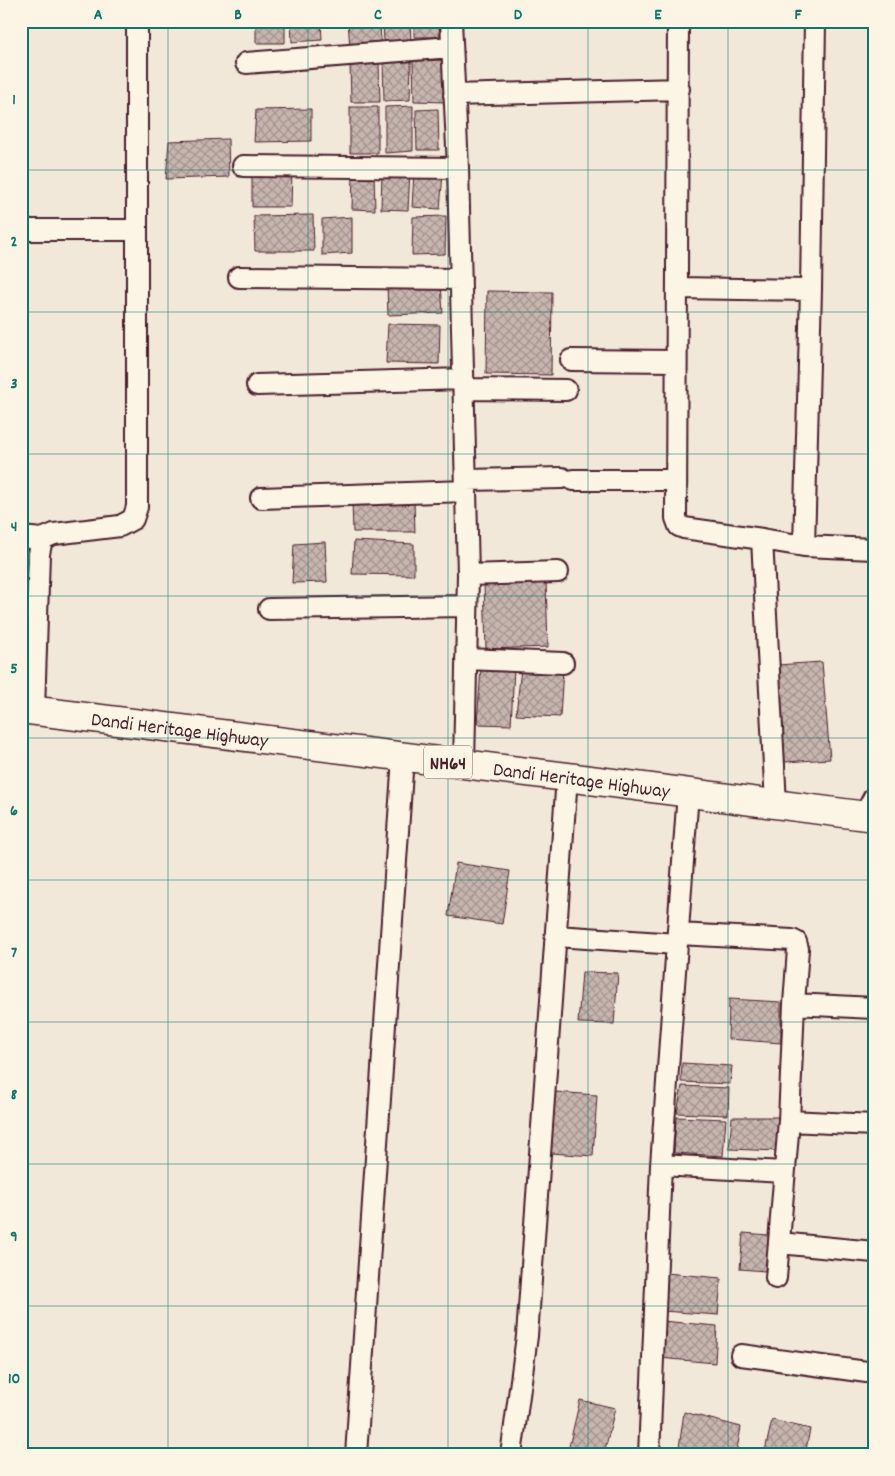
<svg xmlns="http://www.w3.org/2000/svg" width="895" height="1476" font-family="Dekko,sans-serif">
<defs>
<pattern id="building-cross-hatch" width="8" height="8" patternUnits="userSpaceOnUse" patternTransform="scale(1.25)"><rect width="8" height="8" fill="#c7b6af"/><path d="M0 0l8 8M0 8l8-8" fill="none" stroke="#a4938f"/></pattern>
</defs>
<rect width="100%" height="100%" fill="#f1e8da"/>
<filter id="ink" filterUnits="userSpaceOnUse"><feTurbulence type="fractalNoise" baseFrequency=".02" numOctaves="2"/><feDisplacementMap in="SourceGraphic" scale="10" xChannelSelector="R" yChannelSelector="G"/><feConvolveMatrix kernelMatrix="1 2 1 2 8 2 1 2 1" color-interpolation-filters="sRGB"/></filter>
<g filter="url(#ink)">
<path fill="url(#building-cross-hatch)" stroke="#4a1f2b" d="M256,21H285V43H256Z
M291,21H321L322,40L292,42Z
M348,21H380L381,45L350,48Z
M383,21H410L411,42H384Z
M414,21H440L439,37H414Z
M443,60L444,102L414,101L413,61Z
M379,61L380,102H351L350,64Z
M383,61H411L410,100L384,101Z
M413,106V151L385,153V107Z
M350,107H378V153H350Z
M311,109V141L254,142L256,110Z
M438,109L439,150H417L416,110Z
M228,139L229,177L166,179L169,141Z
M292,171L291,207H252V173Z
M410,171L408,210L381,209L382,172Z
M353,172H374L375,210L352,209Z
M414,172L443,173L440,209L412,207Z
M313,215L314,251H255L254,216Z
M446,216L445,254L412,255L413,217Z
M352,217V253L322,255V219Z
M441,284L443,313L388,315L387,286Z
M487,291L552,292L551,375L486,374Z
M388,324L440,325L439,364L386,363Z
M414,500L415,532H353L352,501Z
M354,541L414,544V575L352,574Z
M325,542L327,582L292,583L294,544Z
M546,580L548,647L486,649L484,582Z
M822,662L830,759L785,762L777,665Z
M481,668H514L511,725L477,724Z
M521,668H563L560,717L516,715Z
M456,863L510,871L502,924L448,916Z
M582,972L618,973L614,1024L578,1023Z
M729,999L781,1002V1043L728,1039Z
M682,1063L732,1066L730,1084L681,1082Z
M682,1086L729,1088L728,1115L677,1113Z
M555,1092L597,1095L593,1156L551,1153Z
M676,1117L726,1119L723,1156L674,1153Z
M732,1117H781L778,1151L729,1149Z
M743,1233L769,1235L765,1271L740,1269Z
M666,1273L721,1278L718,1315L663,1311Z
M662,1321L717,1326L715,1363L659,1358Z
M580,1400L615,1408L604,1455H581L568,1451Z
M684,1412L741,1427L736,1455H678Z
M772,1420L810,1429L805,1455H764Z"/>
<g fill="none" stroke-linecap="round" stroke-linejoin="round">
<g stroke="#4a1f2b" stroke-width="24">
<path id="street" d="M451,21L458,168L466,491L468,575L464,764
M678,21L676,518L679,526L684,528L762,539
M246,63L452,47
M454,95L679,89
M243,166L458,168
M21,230H137
M239,277L461,279
M677,288L811,290
M571,360L676,361
M257,385L463,379
M464,389L566,390
M466,480L562,478
M573,480H676
M261,498L466,491
M21,537L42,539
M804,546L874,549
M468,575L558,572
M269,609L467,606
M466,659L563,663
M34,710L39,554L42,539L54,534L120,526L133,519L137,507V21
M776,804L762,539L804,546L811,290L815,21
M864,816L874,797
M678,934L792,940L796,942L798,949L794,1004L789,1121L776,1278
M556,936L677,944
M794,1004L874,1008
M789,1121L874,1125
M661,1165L784,1172
M779,1243L874,1252
M741,1355L874,1373
M356,1455L403,757
M511,1455L527,1336L567,777
M649,1455L661,1165L688,792"/>
</g>
<g stroke="#4a1f2b" stroke-width="31">
<g id="highway">
<path id="s1" d="M21,709L567,777L874,817"/>
</g>
</g>
<use href="#street" stroke="#fcf5e5" stroke-width="20"/>
<use href="#highway" stroke="#fcf5e5" stroke-width="28"/>
</g>
</g>
<path fill="none" stroke="#0f766e" stroke-width="1" stroke-opacity="0.55" d="M168,21V1455M308,21V1455M448,21V1455M588,21V1455M728,21V1455M21,170H874M21,312H874M21,454H874M21,596H874M21,738H874M21,880H874M21,1022H874M21,1164H874M21,1306H874"/>
<g text-anchor="middle" stroke-width="4" stroke-linejoin="round" paint-order="stroke">
<rect fill="#fcf5e5" stroke="#7f5f63" stroke-width="1" x="424" y="745.5" width="48" height="33" rx="4"/>
<g font-size="19" font-weight="bold" fill="#4a1f2b">
<text x="448" y="769">NH64</text>
</g>
<g font-size="20" fill="#4a1f2b" stroke="#fcf5e5">
<text dy="7" stroke="none"><textPath href="#s1" startOffset="160">Dandi Heritage Highway</textPath></text>
<text dy="7" stroke="none"><textPath href="#s1" startOffset="565">Dandi Heritage Highway</textPath></text>
</g>
</g>
<rect width="895" height="1476" fill="none" stroke="#fcf5e5" stroke-width="55"/>
<rect x="28" y="28" width="840" height="1420" fill="none" stroke="#0f766e" stroke-width="2"/>
<g font-size="16" text-anchor="middle" font-weight="bold" fill="#0f766e">
<text x="98" y="19">A</text>
<text x="238" y="19">B</text>
<text x="378" y="19">C</text>
<text x="518" y="19">D</text>
<text x="658" y="19">E</text>
<text x="798" y="19">F</text>
<text x="14" y="104">1</text>
<text x="14" y="246">2</text>
<text x="14" y="388">3</text>
<text x="14" y="531">4</text>
<text x="14" y="673">5</text>
<text x="14" y="815">6</text>
<text x="14" y="957">7</text>
<text x="14" y="1099">8</text>
<text x="14" y="1241">9</text>
<text x="14" y="1383">10</text>
</g>
</svg>
